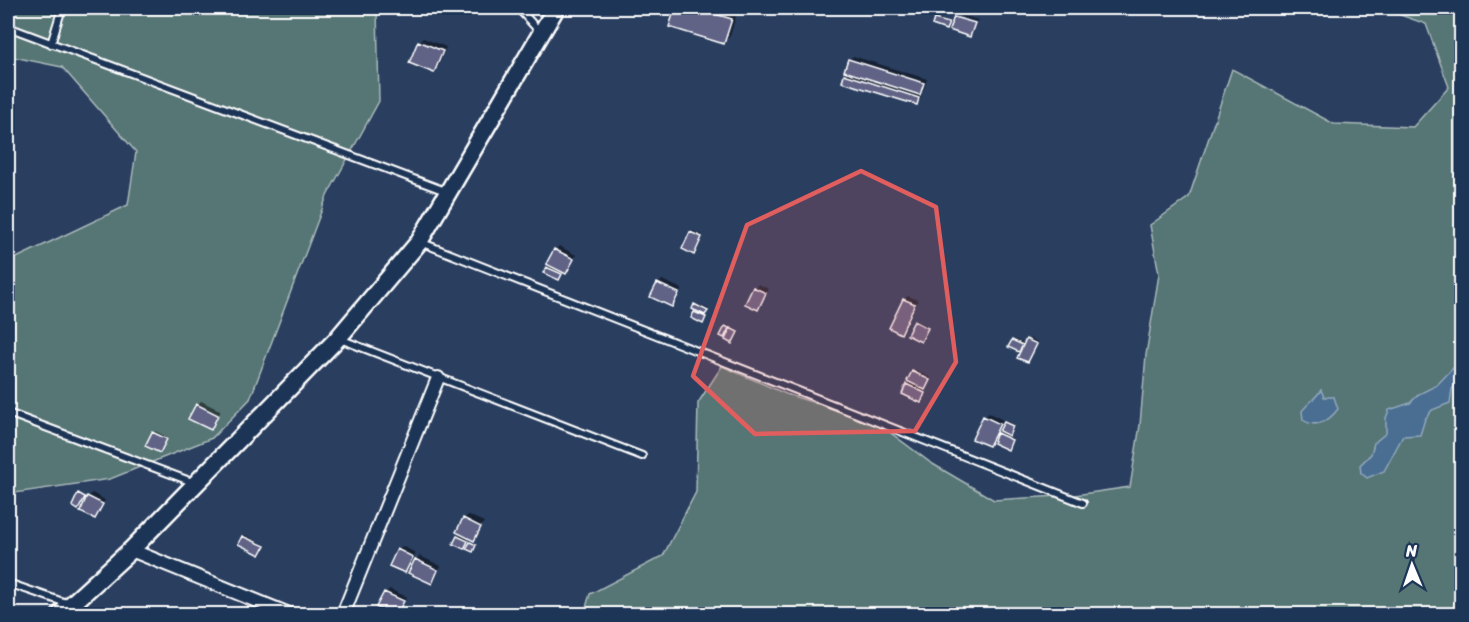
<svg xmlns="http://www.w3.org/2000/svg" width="1469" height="622" font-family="Sriracha,sans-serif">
<rect width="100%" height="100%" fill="#2a3e60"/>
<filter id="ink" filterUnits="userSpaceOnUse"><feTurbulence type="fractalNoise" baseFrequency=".0167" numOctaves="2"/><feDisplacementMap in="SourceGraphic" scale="12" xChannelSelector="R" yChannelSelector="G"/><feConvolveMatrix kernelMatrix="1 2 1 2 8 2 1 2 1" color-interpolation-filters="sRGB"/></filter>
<g filter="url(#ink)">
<path fill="#567574" stroke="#aababa" stroke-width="1.5" d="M8,8H377L379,101L327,196L250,399L212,438L110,479L8,494V262L128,205L136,152L62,67L8,56Z
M1381,8H1461V614H584L590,594L663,556L696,492L698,403L722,366L786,394L876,422L931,463L994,500L1075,495L1130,487L1140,425L1146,355L1159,274L1150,225L1189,197L1232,69L1334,124L1413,127L1449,87L1426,24Z"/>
<path fill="#4a6e92" stroke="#92a8be" stroke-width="1.5" d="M1461,366V379L1452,389L1450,403L1432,410L1425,419L1420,435L1403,436L1384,471L1367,478L1361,473L1360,465L1371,454L1374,443L1386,433V418L1389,410L1410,403L1419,394L1437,385L1454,367Z
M1321,390L1324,397H1334L1338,409C1329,421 1316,429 1303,420L1302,411C1308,403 1315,399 1321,390Z"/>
<path fill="#0007" d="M677,8H720L737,13L730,36L723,43L671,26Z
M959,14L978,20L977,22L957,16Z
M937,18L949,22L948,27L946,28L934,24Z
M423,38L446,47L438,67L434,71L419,42Z
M853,56L927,79L924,89L920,93L922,94L920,100L916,104L846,75L850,71L849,60Z
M693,231L702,235L695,251L684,248Z
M559,246L576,255L570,268L566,272L564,271L559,279L547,268L550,265L555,250Z
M662,280L682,289L672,306L658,284Z
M758,284L769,289L758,309L747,303Z
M908,296L918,300L905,328L901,332L904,299Z
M697,304L708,309L704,315L706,316L704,320L695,313L698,310L695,305Z
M916,321L928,326L922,338L915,322Z
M1029,338L1038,342L1029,359L1022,352L1010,347L1014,339L1025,344Z
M915,370L931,378L923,390L926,391L922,400L908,385L911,382L909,380Z
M201,401L221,411L211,428L197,405Z
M989,413L1003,420L994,439L1002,431L1007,421L1014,425L1007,436L1013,439L1009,447L997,436L989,445L985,417Z
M155,431L167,437L161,450L147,445Z
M92,493L105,500L95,517L88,497Z
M468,515L484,522L478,535L474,539L469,537L465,546L458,537L462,534L464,519Z
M245,535L265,545L262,552L243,537Z
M402,546L416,553L411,564L420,556L441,566L431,582L414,563L405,572L398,550Z
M389,589L407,597L396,614L378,606Z
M144,606L161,613L160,614H138Z
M177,606L195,614H171Z"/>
<path fill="#606286" stroke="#fff" stroke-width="1.5" d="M675,8H717L715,14L732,19L724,44L669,27Z
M954,17L975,23L970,37L949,30Z
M934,19L949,23L946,30L932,25Z
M418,41L443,51L434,73L409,63Z
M848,59L924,83L920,95L844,71Z
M844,74L919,98L917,105L842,82Z
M690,232L702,237L694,255L682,249Z
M554,249L574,259L566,274L546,264Z
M546,267L562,274L559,280L543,273Z
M657,283L679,293L672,307L650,297Z
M753,287L766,293L758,310L745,304Z
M903,299L915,304L901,334L889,328Z
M694,304L708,311L705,315L692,309Z
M694,312L706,317L703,324L691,318Z
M914,321L928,328L921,342L907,335Z
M725,326L729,328L724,338L720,336Z
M730,328L738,332L732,344L725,340Z
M1026,339L1037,344L1028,362L1017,358Z
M1012,340L1023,345L1019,352L1008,347Z
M912,371L930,380L925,390L907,381Z
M906,384L925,393L921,403L902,394Z
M196,404L218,415L211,430L188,419Z
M983,416L1000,424L989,446L972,439Z
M1004,422L1013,426L1009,436L999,431Z
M152,432L167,439L160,453L145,446Z
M997,433L1012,440L1008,450L993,443Z
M78,493L85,497L78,510L72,506Z
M87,496L103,504L95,519L80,512Z
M463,518L481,527L474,541L456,532Z
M242,536L265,546L260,555L238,544Z
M457,536L468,541L464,549L453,544Z
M470,542L476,545L473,552L466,549Z
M397,549L413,557L405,573L389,566Z
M415,559L438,570L432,584L408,573Z
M384,592L404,601L397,614H393L376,607Z
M139,609L152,614H136Z
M172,609L183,614H169Z"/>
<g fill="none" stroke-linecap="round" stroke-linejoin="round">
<g stroke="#fff" stroke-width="10">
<path id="lane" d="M518,8L540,32
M8,27L448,192
M51,44L62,8
M420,242L1083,503
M340,339L642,456
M8,413L195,483
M8,583L69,604"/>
</g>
<g stroke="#fff" stroke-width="16">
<path id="street" d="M131,550L289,614
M343,614L438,378"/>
</g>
<g stroke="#fff" stroke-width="21">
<path id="secondary" d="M61,614L131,550L338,338L419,242L556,8"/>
</g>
<use href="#lane" stroke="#1d3557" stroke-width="6"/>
<use href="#street" stroke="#1d3557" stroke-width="12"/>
<use href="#secondary" stroke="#1d3557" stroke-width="16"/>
</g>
</g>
<path fill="#e05e5e" fill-opacity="0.2" stroke="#e05e5e" stroke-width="4.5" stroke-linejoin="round" d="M861,171L936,207L956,362L915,431L755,434L693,376L747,225Z"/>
<rect width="1469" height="622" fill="none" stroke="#1d3557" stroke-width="30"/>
<rect x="15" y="15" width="1439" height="592" fill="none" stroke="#fff" stroke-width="2" filter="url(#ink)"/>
<g transform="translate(1412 565) rotate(358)" stroke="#1d3557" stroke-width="4.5" paint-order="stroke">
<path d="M0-4.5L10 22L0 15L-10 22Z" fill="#ffffff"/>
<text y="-9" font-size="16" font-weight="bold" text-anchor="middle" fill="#ffffff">N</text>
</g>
</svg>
